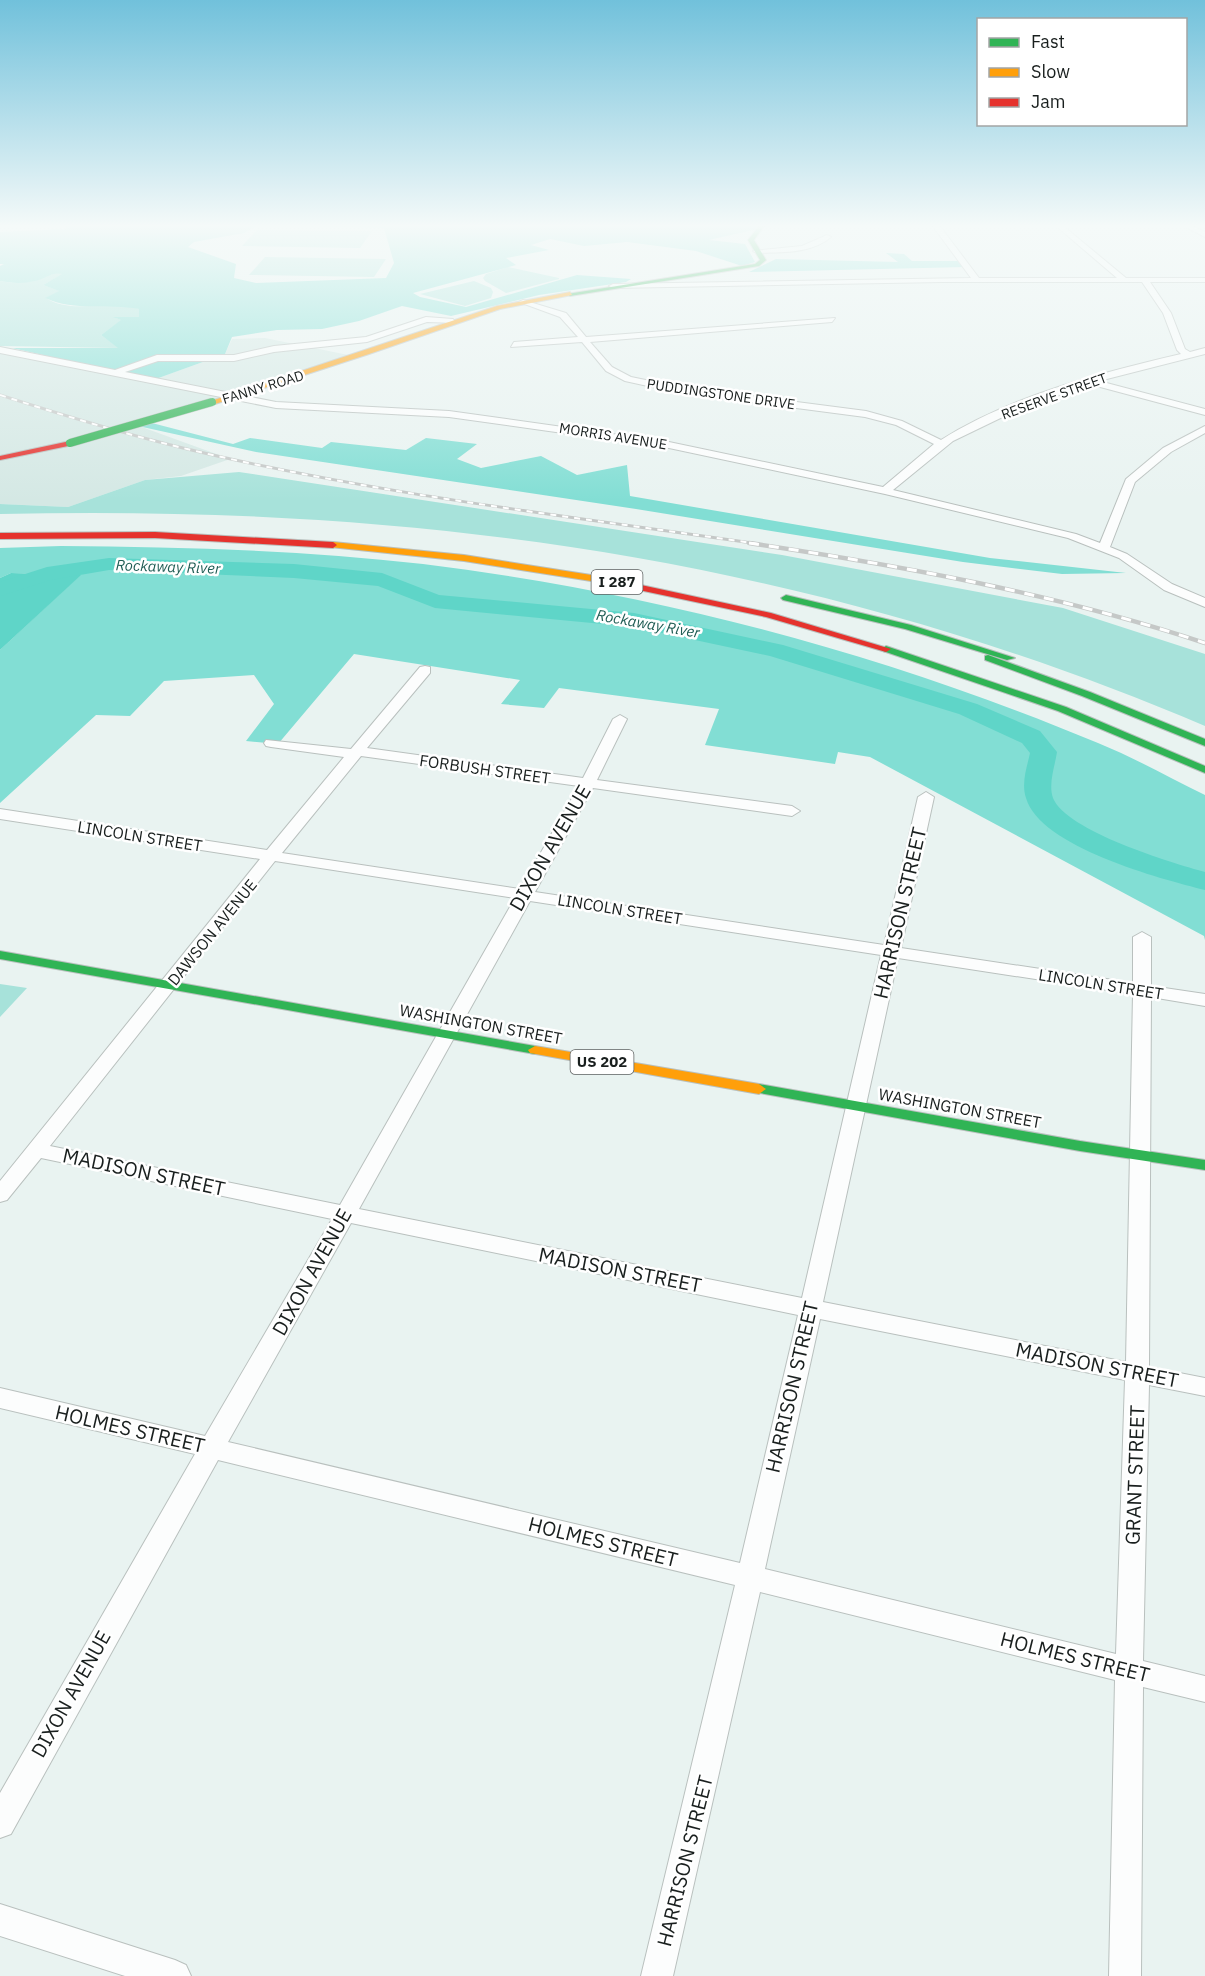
<svg xmlns="http://www.w3.org/2000/svg" width="1205" height="1976" font-family="'IBM Plex Sans',sans-serif">
<rect width="100%" height="100%" fill="#e9f3f1"/>
<path fill="#d4e8e4" d="M265,338L358,357L139,426L230,459L181,476L145,480L68,507L0,504V346L153,380L225,354L232,339Z"/>
<path fill="#a7e2da" d="M257,230L372,231L360,248L242,246Z
M265,257L386,259L374,277L249,275Z
M508,267L559,278V279L506,293L485,281L483,278L486,274Z
M57,272L63,274L43,285L60,291L46,298C65,311 95,305 116,304C124,304 132,307 140,309L139,317L116,318L122,320L101,335L119,348L0,346V281C21,285 37,281 57,272Z
M474,281L491,288L493,292L491,298L465,306L420,294Z
M239,472L782,555L1063,608L1205,654V726C816,560 420,504 0,514V504L68,507L145,480Z
M0,984L27,988L0,1017Z"/>
<path fill="#82ded4" fill-rule="evenodd" d="M66,225H775L709,240L745,244L755,262L742,266L696,251L627,242L584,246L550,239L531,245L549,250L506,258L516,265L413,293L420,297L466,307L577,275L631,279L626,282L539,295L451,316L402,306L359,321L322,329L277,330L232,337L225,354L153,380L12,348H118L101,335L121,320L113,317H139V309C109,303 75,312 45,298L59,291L43,285L62,274C52,271 44,280 34,281C23,284 11,283 0,281V266L4,264H0V232L66,229ZM258,225L384,228L394,263L386,278L256,283L234,278L236,264L188,247L194,242L244,233Z
M886,253L904,254L912,261H962L966,267L749,272L776,259L898,262Z
M148,422L233,444L250,438L322,448L331,442L406,450L426,438L477,444L457,459L481,468L541,456L577,475L627,465L630,496L990,558L1126,573L1062,574L963,562L636,509L256,452L138,426Z
M61,546C182,547 303,550 423,564C656,593 882,653 1098,743C1135,758 1170,778 1205,795V940L1204,936L870,757L838,752L835,764L705,745L719,709L559,688L544,708L501,704L520,680L354,654L278,744L246,741L274,704L254,675L164,681L130,716L96,715L0,803V650L80,575L11,573L0,578V548Z"/>
<path fill="#5fd5c8" d="M11,573L81,575L0,650V578Z"/>
<g fill="none" stroke-linecap="round" stroke-linejoin="round">
<path fill="#5fd5c8" fill-rule="evenodd" d="M109,558L294,564L382,573L439,595L634,613L783,645L977,704L1040,731L1057,752C1055,766 1048,784 1053,798C1066,831 1172,863 1205,872V890C1161,879 1040,847 1026,798C1021,783 1027,767 1030,753L1022,743L959,714L770,656L634,627L435,608L378,586L294,578L109,570L51,580L0,596V582L47,567Z"/>
<g stroke="#b9c0be" stroke-width="2">
<path id="street" d="M932,225H939L979,278H1117L1055,225H1062L1126,278H1205V282H1150L1171,313L1185,349L1190,352L1205,348V354L1099,381L1205,409V415L1089,384L1013,412L953,441L893,490L1076,534L1100,543L1126,479L1163,448L1205,426V433L1171,452L1135,482L1110,547L1127,554L1172,584L1205,598V607L1164,590L1119,558L1068,538L885,494L669,448L449,417L276,408L0,353V347L115,370L157,355H234L274,346L366,337L426,317L453,319L456,323L427,322L367,342L274,352L234,361H158L125,372L276,402L449,411L669,442L883,487L934,444L896,425L865,417L675,392L625,381L606,371L582,342L511,347L514,342L578,337L560,317L519,302L523,300L566,313L586,337L835,318L832,322L590,342L612,367L631,377L675,386L866,411L902,421L941,440C1013,395 1100,373 1181,354L1177,350L1163,313L1142,282H942L613,288L609,286L613,284L971,278Z
M1182,225H1191L1205,232V237Z
M827,235L831,237C811,254 782,252 757,253L753,251L802,246Z
M425,666L430,667V673L367,748L583,778L613,719L620,715L627,719L597,780L792,806L800,811L792,816L593,788L535,892L884,945L918,797L926,792L934,797L901,948L1133,983V937L1142,932L1151,937V986L1205,994V1006L1151,997L1149,1367L1205,1378V1396L1149,1385L1143,1661L1205,1676V1702L1143,1687L1141,1976H1109L1115,1680L760,1592L673,1976H641L735,1585L218,1460L11,1834L0,1838V1793L195,1454L0,1408V1388L205,1436L332,1219L41,1158L7,1200L0,1202V1181L260,859L0,819V809L267,850L344,757L271,747L266,746L264,743L266,740L351,749L420,667ZM361,756L579,786L520,889L282,853ZM275,861L515,898L340,1205L50,1146ZM530,901L881,955L802,1298L359,1209ZM898,958L1133,994L1126,1362L823,1302ZM351,1223L798,1315L740,1563L228,1442ZM820,1319L1125,1380L1116,1654L765,1569Z
M0,1904L175,1960L186,1965L191,1976H125L0,1936Z"/>
</g>
<g stroke="#b9c0be" stroke-width="2">
<path id="fast" d="M760,225H765L754,240L766,260L759,266L570,296L567,294L755,264L760,260L748,240Z
M786,595L911,625L1015,658L1007,660L905,629L783,600L781,598Z
M886,646L1066,707L1205,766V773L1058,711L883,651L881,649Z
M988,655L1090,692L1205,739V746L1082,696L985,660V656Z
M0,951L535,1046L542,1050L535,1054L0,959Z
M759,1084L1080,1141L1205,1160V1170L1080,1151L754,1092L752,1089Z"/>
</g>
<g stroke="#b9c0be" stroke-width="2">
<path id="slow" d="M570,292L572,295L500,309L369,354L215,404L208,402L497,306Z
M333,542L464,555L604,577L609,580L604,583L464,561L330,547V543Z
M535,1046L759,1084L766,1089L759,1094L530,1053L528,1050Z"/>
</g>
<g stroke="#b9c0be" stroke-width="2">
<path id="jam" d="M70,441H73V445L0,460V456Z
M155,532L333,542L337,545L333,548L155,538L0,539V533Z
M604,577L771,613L891,649L886,652L766,617L601,582V578Z"/>
</g>
<use href="#street" fill="#fcfdfd" fill-rule="evenodd"/>
<use href="#fast" fill="#30b455" fill-rule="evenodd"/>
<use href="#slow" fill="#ff9f0a" fill-rule="evenodd"/>
<use href="#jam" fill="#e5322d" fill-rule="evenodd"/>
<g stroke="#c5c8c7" stroke-width="3">
<path id="rail-far1" d="M0,395C62,415 124,434 187,449C375,494 568,516 759,544"/>
</g>
<g stroke="#c5c8c7" stroke-width="4.5">
<path id="rail" d="M749,543C904,566 1056,594 1205,643"/>
</g>
<use href="#rail-far1" stroke="#fff" stroke-width="2" stroke-dasharray="6" stroke-linecap="butt"/>
<use href="#rail" stroke="#fff" stroke-width="3" stroke-dasharray="10" stroke-linecap="butt"/>
<g stroke="#b9c0be" stroke-width="9" stroke-linecap="butt">
<path id="fast-bridge" d="M70,443L212,402"/>
</g>
<use href="#fast-bridge" stroke="#30b455" stroke-width="8"/>
</g>
<linearGradient id="sky" x2="0" y2="1"><stop stop-color="#71c1db"/><stop offset="0.45" stop-color="#f5faf9"/><stop offset="1" stop-color="#f5faf9" stop-opacity="0"/></linearGradient>
<rect width="1205" height="502" fill="url(#sky)"/>
<g text-anchor="middle" stroke-width="5" stroke-linejoin="round" paint-order="stroke">
<g font-size="14" fill="#191f1e" stroke="#fff">
<text transform="translate(263 387) rotate(-17)" y="5">FANNY ROAD</text>
<text transform="translate(721 394) rotate(8)" y="5">PUDDINGSTONE DRIVE</text>
<text transform="translate(1054 396) rotate(-20)" y="5">RESERVE STREET</text>
<text transform="translate(613 436) rotate(9)" y="5">MORRIS AVENUE</text>
</g>
<g font-size="15" font-style="italic" fill="#1f5c54" stroke="#fff">
<text transform="translate(168 567) rotate(2)" y="5">Rockaway River</text>
<text transform="translate(648 624) rotate(10)" y="5">Rockaway River</text>
</g>
<g fill="#fff" stroke="#5e6262" stroke-width="1.5">
<rect x="591.5" y="570" width="51" height="24" rx="4.5"/>
<rect x="570.5" y="1050" width="63" height="24" rx="4.5"/>
</g>
<g font-size="15" font-weight="bold" fill="#191f1e">
<text x="617" y="587">I 287</text>
<text x="602" y="1067">US 202</text>
</g>
<g font-size="16" fill="#191f1e" stroke="#fff">
<text transform="translate(485 769) rotate(8)" y="6">FORBUSH STREET</text>
<text transform="translate(140 836) rotate(9)" y="6">LINCOLN STREET</text>
<text transform="translate(620 909) rotate(9)" y="6">LINCOLN STREET</text>
<text transform="translate(212 932) rotate(-51)" y="6">DAWSON AVENUE</text>
<text transform="translate(1101 984) rotate(9)" y="6">LINCOLN STREET</text>
<text transform="translate(481 1024) rotate(10)" y="6">WASHINGTON STREET</text>
<text transform="translate(960 1108) rotate(10)" y="6">WASHINGTON STREET</text>
</g>
<g font-size="20" fill="#191f1e" stroke="#fff">
<text transform="translate(550 848) rotate(-60)" y="7">DIXON AVENUE</text>
<text transform="translate(900 913) rotate(-77)" y="7">HARRISON STREET</text>
<text transform="translate(144 1172) rotate(12)" y="7">MADISON STREET</text>
<text transform="translate(620 1270) rotate(11)" y="7">MADISON STREET</text>
<text transform="translate(312 1272) rotate(-61)" y="7">DIXON AVENUE</text>
<text transform="translate(1097 1365) rotate(11)" y="7">MADISON STREET</text>
<text transform="translate(792 1387) rotate(-77)" y="7">HARRISON STREET</text>
<text transform="translate(130 1429) rotate(13)" y="7">HOLMES STREET</text>
<text transform="translate(1135 1475) rotate(-88)" y="7">GRANT STREET</text>
<text transform="translate(603 1542) rotate(14)" y="7">HOLMES STREET</text>
<text transform="translate(1075 1657) rotate(14)" y="7">HOLMES STREET</text>
<text transform="translate(71 1694) rotate(-61)" y="7">DIXON AVENUE</text>
<text transform="translate(685 1861) rotate(-76)" y="7">HARRISON STREET</text>
</g>
</g>
<rect x="977" y="18" width="210" height="108" fill="#ffffff" stroke="#a3a5a5" stroke-width="1.5"/>
<rect x="989" y="38" width="30" height="9" fill="#30b455" stroke="#a3a5a5" stroke-width="1.5"/>
<text x="1031" y="48" font-size="18" fill="#191f1e">Fast</text>
<rect x="989" y="68" width="30" height="9" fill="#ff9f0a" stroke="#a3a5a5" stroke-width="1.5"/>
<text x="1031" y="78" font-size="18" fill="#191f1e">Slow</text>
<rect x="989" y="98" width="30" height="9" fill="#e5322d" stroke="#a3a5a5" stroke-width="1.5"/>
<text x="1031" y="108" font-size="18" fill="#191f1e">Jam</text>
</svg>
